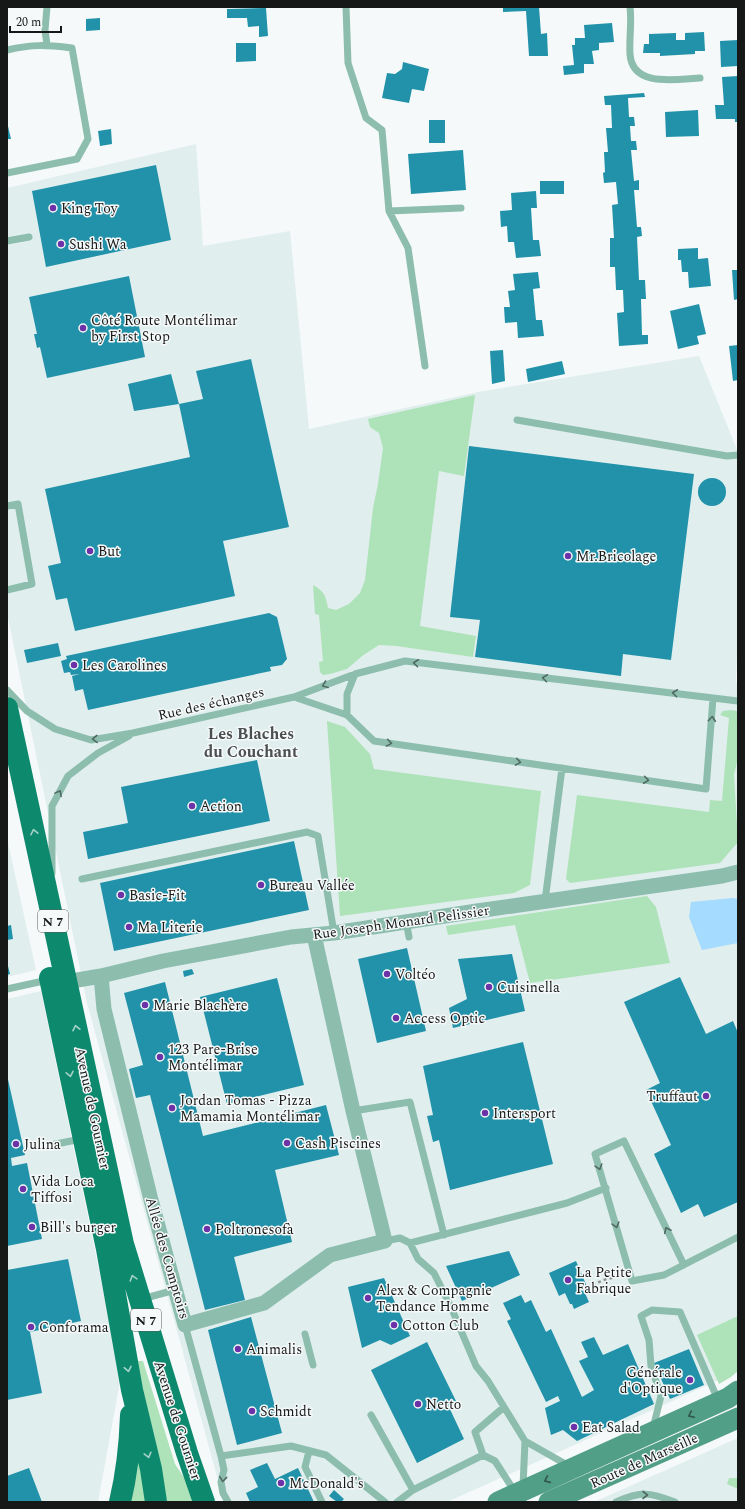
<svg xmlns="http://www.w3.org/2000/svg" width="745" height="1509" font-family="Spectral,serif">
<rect width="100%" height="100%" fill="#f5f9f9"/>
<path fill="#e0eeee" d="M196,144L203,246L290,231L309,429L478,392L699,356L738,452V626L736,681L738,688V770L737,776L738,787V1371L737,1372L447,1502H224L87,1003L7,613V188Z
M7,838L36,970L7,977Z
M41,991L121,1376L98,1502H7V999Z
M738,1438V1502H594Z"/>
<path fill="#aee2b8" d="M475,395L464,476L439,471L420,626L476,636L473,657L396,646L379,645L362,656L347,669L330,674L323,675L320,672L319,662L323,661L319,615L315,614L313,585C324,591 326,596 328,608L336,610L349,604L360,593L365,580L373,508L378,484L383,448L379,433L370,427L368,419Z
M730,710L738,711V758L734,775L738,842L720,863L570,883L566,879L577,795L709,812L710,800L722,801L729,718L720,715L723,711Z
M327,721L345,727L370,754L374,769L541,791L530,885L514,893L340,916Z
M647,896L656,907L670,963L530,983L515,925L448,935L446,926Z
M738,1316V1371L731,1377L719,1384L697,1335Z
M136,1361H143L175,1464L191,1488L197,1502H167Z
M140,1440L153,1502H128Z
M729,1478H738V1489L727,1484Z"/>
<path fill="#a4dbff" d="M733,898L738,899V943L702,950L689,917L691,902Z"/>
<path fill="#2192a9" d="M503,7H539L541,34L547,33L548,56H529L526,11L503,12Z
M266,8L268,36L259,37V26L248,27L247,18H227V9Z
M100,18V30L86,31V19Z
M612,23L614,42L599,43V50L592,51L594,64H584V73L564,75L563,66L574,65L572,45H575V38H585L584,25Z
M704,32L705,51H695V54L660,56V53H643L644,44H649V34L676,33V40H685V33Z
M738,40V66L721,67L720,41Z
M236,43H256V61L236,62Z
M403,62L429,69L424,91L412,89L409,103L382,98L387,73L395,74L402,69Z
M738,76V122H735V119H716L715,105H724L722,77Z
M644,93L645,97L628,98L629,117H634L635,126H630L631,141H636L637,150H631L634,181L639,180V190H634L637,227H641L642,236L637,237L639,280H645L646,299H641L642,335H648V344L619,346L617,313L624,312L623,290H616L615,267H610V238H614L612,205L618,204L616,182L604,183L603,173L605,172L604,152H608L606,128H612L611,105H605L604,96Z
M698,110L699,136L666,137L665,112Z
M429,120H445V143H429Z
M7,122L11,139H7Z
M111,129L112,144L100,146L98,131Z
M463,150L466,190L411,194L408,154Z
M156,165L171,240L46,267L32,191Z
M540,181H564V194H540Z
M536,191L537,208H531L533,240H539L541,256L516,258L514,242H508L507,226L501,227L500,211L512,210L511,193Z
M698,248V259L708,258L711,286L689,288L688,272H682L681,260H678V249Z
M732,270H738V299L734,300Z
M538,272L540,288L533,289L536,320H542L544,336L518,338L517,322L505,323L504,307H510L508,291L515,290L513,274Z
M129,276L145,357L47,378L40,347L37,348L34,334H37L29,297Z
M699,304L706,334L697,336L699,344L678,349L670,311Z
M738,345V380L733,381L729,346Z
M503,350L505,381L492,384L490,351Z
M251,359L289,527L223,541L235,596L75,631L67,598L56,600L48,566L61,563L45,489L190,457L179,404L203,399L196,371Z
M562,361L565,374L528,382L526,369Z
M171,374L179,404L134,411L128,384Z
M469,446L694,474L671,660L623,654L621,676L475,657L480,620L450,617Z
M698 492a14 14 0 1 1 28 0a14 14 0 1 1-28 0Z
M269,613L277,617L287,659L282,665L270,667L271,671L88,710L83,689L75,691L72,676L80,674L71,675L70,672L64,673L61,661L67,659L66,656Z
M58,643L61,656L27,663L24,650Z
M257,760L270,821L88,859L83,832L128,823L121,787Z
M294,841L309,910L114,951L100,883Z
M11,925L13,939L7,940V926Z
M407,948L426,1031L377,1043L358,959Z
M512,954L525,1011L453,1028L449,1008L467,999L458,959Z
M7,962L10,974L7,975Z
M192,969L194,974L184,977L183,971Z
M680,977L706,1034L733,1021L738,1033V1202L704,1217L698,1204L681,1213L654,1154L671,1145L646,1090L660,1083L624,1002Z
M277,978L304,1085L227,1104L200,997Z
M165,982L203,1136L326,1105L339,1155L275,1170L292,1242L234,1257L245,1300L205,1310L150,1095L136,1098L129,1069L143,1065L124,993Z
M523,1042L553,1164L450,1190L439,1140L433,1142L427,1116L433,1115L423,1066Z
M7,1075L25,1155L11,1158L12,1166L27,1163L42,1239L7,1246Z
M509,1251L520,1275L462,1301L446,1266Z
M68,1259L81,1321L30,1332L42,1393L7,1400V1270Z
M576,1261L588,1289L584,1291L589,1302L574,1309L572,1304H570L565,1293L559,1296L549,1273Z
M384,1278L410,1336L391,1345L380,1340L362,1348L348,1287Z
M521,1295L525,1303L531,1300L546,1332L551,1329L582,1397L594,1390L579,1361L588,1357L581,1342L594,1337L603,1355L628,1344L654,1404L577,1441L563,1430L551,1435L545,1408L560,1401L558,1396L546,1402L507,1321L511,1319L503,1303Z
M251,1317L282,1433L237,1445L208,1330Z
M427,1342L456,1401L448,1405L464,1439L417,1463L371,1370Z
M689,1349L704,1385L670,1399L654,1363Z
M267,1463L275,1479L298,1468L314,1502H250L246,1493L258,1487L250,1470Z
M29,1468L42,1502H7V1476Z
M334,1490L344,1499L341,1502H337L329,1496Z"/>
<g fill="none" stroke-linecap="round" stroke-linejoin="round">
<path stroke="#909393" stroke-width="2.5" stroke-dasharray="3 3" stroke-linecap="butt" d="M587,1287L604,1280L619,1276"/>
<path stroke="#8cbdad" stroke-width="7" d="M47,7L45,30L47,45
M346,7L348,63L366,118L382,130L389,211L408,248L425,366
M630,7C632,22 629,38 630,54C632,88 677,79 700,78
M7,50C33,44 46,45 72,48L88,139L77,159L7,173
M389,211L461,208
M7,241L29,237
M517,420L727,456L738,455
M7,506L18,504L32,584L7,590
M7,690L27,711L55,729L91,740L133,733L294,697L355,674L405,661L738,701
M294,697L347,715L374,741L706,789L713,698
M347,715V694L355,674
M52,873V806L68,776L98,753L129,736
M82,879L307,832L318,836L334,933
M545,901L562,768
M406,921L409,937
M7,989L48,980
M353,1111L410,1102L444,1235
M51,1145L81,1139
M385,1241L400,1238L410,1243L418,1259L434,1273L451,1307L476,1366L488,1381L525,1441L569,1466
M410,1243L567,1203L606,1188
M684,1265L624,1141L595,1154L632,1281L664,1275L738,1237
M142,1299L175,1290
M185,1325L221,1456L291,1446L326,1455L385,1502
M305,1334L313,1365
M371,1415L413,1490
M653,1428L661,1396L651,1366L649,1340L641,1316L652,1310L680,1312L718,1400
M309,1451L305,1467L322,1502
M483,1455L475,1432L504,1407
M221,1456L224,1470L221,1482L223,1493L228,1502
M523,1487L525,1441
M397,1502L413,1490L483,1455L495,1461L515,1492
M616,1502C641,1491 649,1492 675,1502"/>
<path stroke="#8cbdad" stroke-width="15" d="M101,976L104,1009L151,1200L185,1325L264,1303L330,1255L385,1241L353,1111L314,935
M66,982L101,976L163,961L291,937L334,933L477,911L722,876L738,872"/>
<path stroke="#529f88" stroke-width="21" d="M498,1502L728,1398L738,1391
M549,1502L738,1418"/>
<path stroke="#0d896e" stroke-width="22" d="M7,708L123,1244L187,1453L204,1502
M50,978L107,1249L132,1390L151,1469L156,1502
M120,1502C127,1473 130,1445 131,1415"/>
</g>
<defs><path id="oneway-chevron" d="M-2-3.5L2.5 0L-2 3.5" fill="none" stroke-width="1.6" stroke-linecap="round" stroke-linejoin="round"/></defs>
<g stroke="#516a62">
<use href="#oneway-chevron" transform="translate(416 663) rotate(-173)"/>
<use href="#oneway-chevron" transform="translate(545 678) rotate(-173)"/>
<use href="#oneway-chevron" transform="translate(325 685) rotate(159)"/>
<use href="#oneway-chevron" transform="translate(675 693) rotate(-173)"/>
<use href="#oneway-chevron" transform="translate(712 719) rotate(-85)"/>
<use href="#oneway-chevron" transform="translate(95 739) rotate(178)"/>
<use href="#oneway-chevron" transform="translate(389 743) rotate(9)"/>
<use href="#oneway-chevron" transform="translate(518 762) rotate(9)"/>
<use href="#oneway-chevron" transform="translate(646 780) rotate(8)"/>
<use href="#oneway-chevron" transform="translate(59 793) rotate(-62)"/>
<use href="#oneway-chevron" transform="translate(599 1167) rotate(73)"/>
<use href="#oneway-chevron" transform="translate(616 1225) rotate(74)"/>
<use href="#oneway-chevron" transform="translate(667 1230) rotate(-116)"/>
<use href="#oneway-chevron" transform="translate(223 1479) rotate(96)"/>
<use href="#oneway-chevron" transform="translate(645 1495)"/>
</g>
<g stroke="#a4d2c8">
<use href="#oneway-chevron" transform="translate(34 832) rotate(-102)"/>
<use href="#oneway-chevron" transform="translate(76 1028) rotate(-102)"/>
<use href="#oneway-chevron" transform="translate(70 1074) rotate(78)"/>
<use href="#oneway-chevron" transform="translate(133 1278) rotate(-107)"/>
<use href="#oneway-chevron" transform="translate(128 1369) rotate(79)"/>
<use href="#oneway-chevron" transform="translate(148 1455) rotate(76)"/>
</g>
<g stroke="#31554a">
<use href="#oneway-chevron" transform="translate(691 1415) rotate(155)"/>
<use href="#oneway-chevron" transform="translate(547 1480) rotate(156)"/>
</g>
<g fill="#6c32a8" stroke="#f5f9f9" stroke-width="1.5">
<circle cx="53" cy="208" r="4"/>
<circle cx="61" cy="244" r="4"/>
<circle cx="83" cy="328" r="4"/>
<circle cx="90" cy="551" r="4"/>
<circle cx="568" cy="556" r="4"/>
<circle cx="74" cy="665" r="4"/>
<circle cx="192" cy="806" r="4"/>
<circle cx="261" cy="885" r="4"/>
<circle cx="121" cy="895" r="4"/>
<circle cx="129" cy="927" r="4"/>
<circle cx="387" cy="974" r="4"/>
<circle cx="489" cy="987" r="4"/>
<circle cx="145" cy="1005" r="4"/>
<circle cx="396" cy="1018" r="4"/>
<circle cx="160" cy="1057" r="4"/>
<circle cx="706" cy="1096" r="4"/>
<circle cx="172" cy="1108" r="4"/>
<circle cx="485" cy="1113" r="4"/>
<circle cx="287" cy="1143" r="4"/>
<circle cx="16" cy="1144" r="4"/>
<circle cx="23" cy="1189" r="4"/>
<circle cx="32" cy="1227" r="4"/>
<circle cx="207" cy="1229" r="4"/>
<circle cx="568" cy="1280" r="4"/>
<circle cx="368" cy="1298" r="4"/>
<circle cx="394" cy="1325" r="4"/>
<circle cx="31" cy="1327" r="4"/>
<circle cx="238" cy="1349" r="4"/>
<circle cx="690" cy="1380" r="4"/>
<circle cx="418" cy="1404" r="4"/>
<circle cx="252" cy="1411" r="4"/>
<circle cx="574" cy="1427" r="4"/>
<circle cx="281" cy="1483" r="4"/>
</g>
<g text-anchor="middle" stroke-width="3" stroke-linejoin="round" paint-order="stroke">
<g fill="#f5f9f9" stroke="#595c5b" stroke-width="1">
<rect x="38" y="910" width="30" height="22" rx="3"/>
<rect x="131" y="1309" width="30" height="22" rx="3"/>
</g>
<g font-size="13" font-weight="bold" fill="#161817">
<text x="53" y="926">N 7</text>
<text x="146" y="1325">N 7</text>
</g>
<g font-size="14" fill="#161817" stroke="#f5f9f9" text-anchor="start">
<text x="61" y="213">King Toy</text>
<text x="69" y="249">Sushi Wa</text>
<text x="91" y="325">Côté Route Montélimar<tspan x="91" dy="16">by First Stop</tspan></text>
<text x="98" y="556">But</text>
<text x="576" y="561">Mr.Bricolage</text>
<text x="82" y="670">Les Carolines</text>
<text x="200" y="811">Action</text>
<text x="269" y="890">Bureau Vallée</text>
<text x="129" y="900">Basic-Fit</text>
<text x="137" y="932">Ma Literie</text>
<text x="395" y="979">Voltéo</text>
<text x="497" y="992">Cuisinella</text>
<text x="153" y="1010">Marie Blachère</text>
<text x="404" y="1023">Access Optic</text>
<text x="168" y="1054">123 Pare-Brise<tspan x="168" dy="16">Montélimar</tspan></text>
<text x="698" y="1101" text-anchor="end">Truffaut</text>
<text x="180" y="1105">Jordan Tomas - Pizza<tspan x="180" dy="16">Mamamia Montélimar</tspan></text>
<text x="493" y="1118">Intersport</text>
<text x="295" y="1148">Cash Piscines</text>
<text x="24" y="1149">Julina</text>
<text x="31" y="1186">Vida Loca<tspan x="31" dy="16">Tiffosi</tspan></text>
<text x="40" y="1232">Bill's burger</text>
<text x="215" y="1234">Poltronesofà</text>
<text x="576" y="1277">La Petite<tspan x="576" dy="16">Fabrique</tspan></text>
<text x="376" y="1295">Alex &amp; Compagnie<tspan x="376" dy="16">Tendance Homme</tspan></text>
<text x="402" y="1330">Cotton Club</text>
<text x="39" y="1332">Conforama</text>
<text x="246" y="1354">Animalis</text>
<text x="682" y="1377" text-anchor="end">Générale<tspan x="682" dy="16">d'Optique</tspan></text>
<text x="426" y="1409">Netto</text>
<text x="260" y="1416">Schmidt</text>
<text x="582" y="1432">Eat Salad</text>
<text x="289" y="1488">McDonald's</text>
</g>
<g font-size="14" fill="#161817" stroke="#f5f9f9">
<text transform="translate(211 703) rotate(-13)" y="5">Rue des échanges</text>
<text transform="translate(401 922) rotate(-8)" y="5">Rue Joseph Monard Pelissier</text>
<text transform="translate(93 1108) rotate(78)" y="5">Avenue de Gournier</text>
<text transform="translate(168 1258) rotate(74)" y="5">Allée des Comptoirs</text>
<text transform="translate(178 1420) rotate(72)" y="5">Avenue de Gournier</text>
<text transform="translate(644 1460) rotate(-24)" y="5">Route de Marseille</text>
</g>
<g font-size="16" font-weight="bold" fill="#4b4f4f" stroke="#f5f9f9">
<text x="251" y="739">Les Blaches<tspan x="251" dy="18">du Couchant</tspan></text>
</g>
</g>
<rect width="745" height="1509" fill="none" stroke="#161817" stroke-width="16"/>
<path d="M10 26v6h51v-6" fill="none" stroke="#161817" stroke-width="2"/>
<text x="16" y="26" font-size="12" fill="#161817" stroke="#f5f9f9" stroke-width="3" paint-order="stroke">20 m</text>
</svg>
